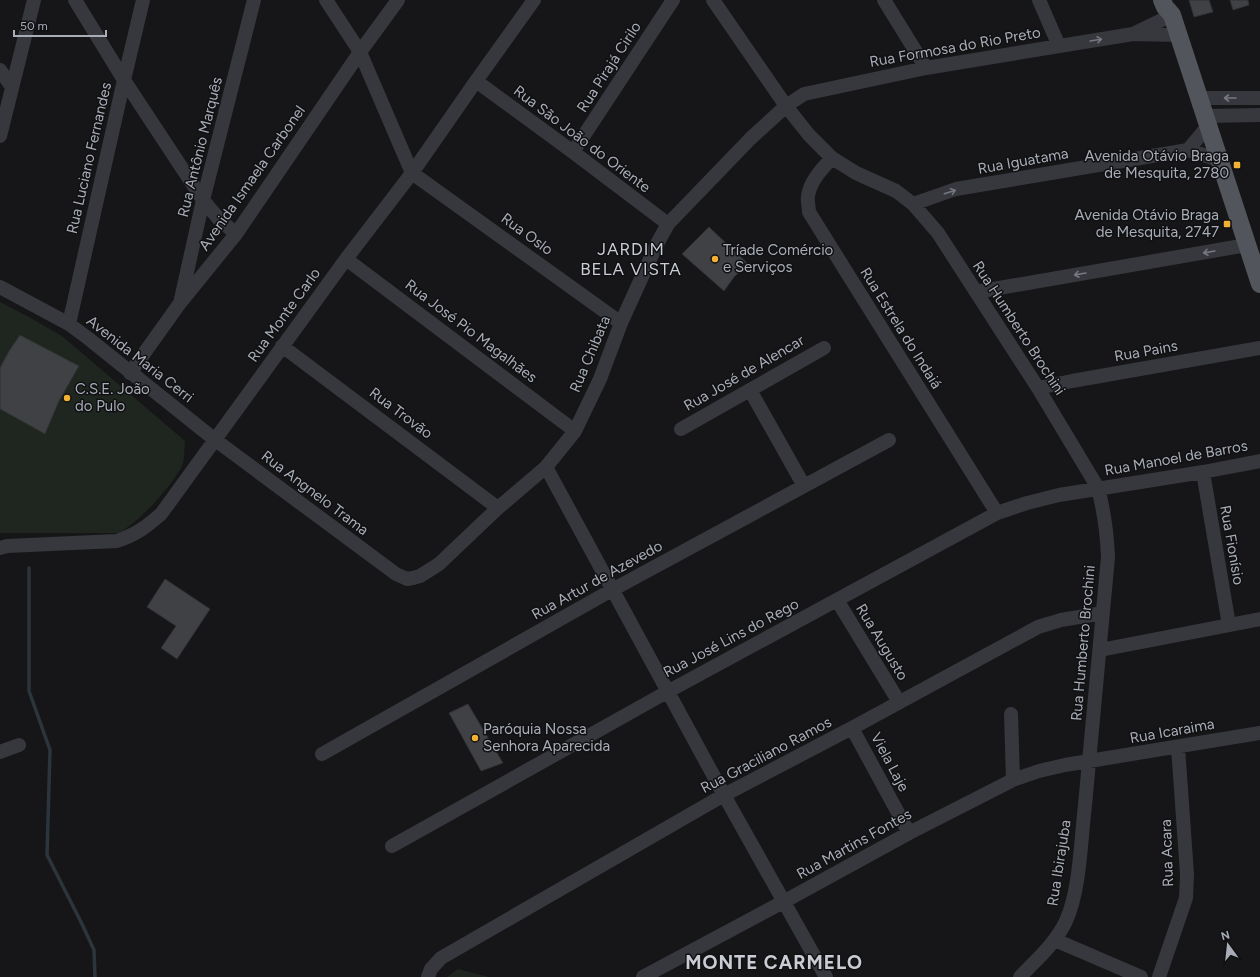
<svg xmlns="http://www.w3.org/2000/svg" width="1260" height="977" font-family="Figtree,sans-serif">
<rect width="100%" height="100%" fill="#161618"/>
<path fill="#1e261f" d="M0,302L29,317L62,336L185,441C184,449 185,459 182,466C172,486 139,522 119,533H0Z
M458,969L489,977H447Z"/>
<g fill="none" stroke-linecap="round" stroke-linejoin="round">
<path stroke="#2c353c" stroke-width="3.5" d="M29,568V691L50,750L47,855L81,922L94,950L95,977"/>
</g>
<path fill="#404145" stroke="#303034" d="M1189,0H1209L1213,12L1194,17Z
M1230,0H1248L1249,5L1233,10Z
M709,227L748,264L734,277L724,291L682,254Z
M20,335L79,366L59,401L45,434L0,409V368L9,351Z
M165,579L210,609L177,659L161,648L176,626L147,607Z
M468,704L503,763L481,771L449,713Z"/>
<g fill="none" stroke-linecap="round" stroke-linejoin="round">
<path stroke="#37383d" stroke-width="14" d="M75,0L124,80L203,200L218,218L236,234
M326,0L360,52L412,173L621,323
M713,0L786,106L809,135L832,158L856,173L896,191L913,204L938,233L1038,388L1098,488C1104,511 1107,533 1108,557C1101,639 1093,722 1085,805C1081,838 1080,891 1066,921C1055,944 1037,959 1020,977
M884,0L926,68
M1039,0L1059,46
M1135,33L1172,15
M0,70L12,87
M476,81L573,152L668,224
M1200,98H1260
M1205,116L1260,115
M0,136L34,0
M1188,150L1208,126
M573,152L673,0
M832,158C822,169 810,181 808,196C807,201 809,207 809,212L997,513
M913,204L956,189L1188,150L1219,160
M346,259L575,431
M0,287L69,324L89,339L214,439L396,574L407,579L413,578L420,576L439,564L498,508L546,467L575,431L600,379L621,323L645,270L658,242L668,224L751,138L786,106L804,94L926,68L1133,34L1178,35
M976,292L1247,245
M181,299L203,200L254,0
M69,324L124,80L143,0
M282,346L498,508
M130,373L180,303L236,234L360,52L398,0
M1038,388L1072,381L1260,348
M750,390L804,486
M681,429L824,348
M546,467L724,795L826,977
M1203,472L1229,625
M0,548L7,546L117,541C137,534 146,527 161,514L346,259L412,173L476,81L534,0
M837,600L899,702
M1100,650L1260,619
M1011,714L1013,780
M852,728L909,833
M0,752L19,745
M322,754L612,590L889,440
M392,846L667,692L997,513L1027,503L1059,495L1203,472L1260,461
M1055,940L1141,977
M428,977L431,969L441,958L724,795L852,728L1038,627L1061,620L1103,613
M643,977L785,901L909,833L1013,780L1039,771L1065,765L1260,733
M1159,977L1186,898L1187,874L1178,747"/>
<path stroke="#53555c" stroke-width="18" d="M1162,0L1165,7L1172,15L1260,284"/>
</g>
<defs><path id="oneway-shaft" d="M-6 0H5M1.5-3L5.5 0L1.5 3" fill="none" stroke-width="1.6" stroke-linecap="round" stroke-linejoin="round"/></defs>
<g stroke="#757881">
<use href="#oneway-shaft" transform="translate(1096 40) rotate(-9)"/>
<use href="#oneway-shaft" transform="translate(1230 98) rotate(-180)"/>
<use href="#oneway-shaft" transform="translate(950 192) rotate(-18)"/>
<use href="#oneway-shaft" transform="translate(1209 252) rotate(170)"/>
<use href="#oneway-shaft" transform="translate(1080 274) rotate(170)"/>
</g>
<g fill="#f2b134" stroke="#111113" stroke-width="1.5">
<rect x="1233" y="161" width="8" height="8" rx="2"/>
<rect x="1223" y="220" width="8" height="8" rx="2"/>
<circle cx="715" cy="259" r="4"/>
<circle cx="67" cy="398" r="4"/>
<circle cx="475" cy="738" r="4"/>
</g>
<g text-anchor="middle" stroke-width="3" stroke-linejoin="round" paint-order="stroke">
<g font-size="15" fill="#a8adb8" stroke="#111113">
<text transform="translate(955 47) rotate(-10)" y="5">Rua Formosa do Rio Preto</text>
<text transform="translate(609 67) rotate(-57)" y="5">Rua Pirajá Cirilo</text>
<text transform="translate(582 139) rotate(37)" y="5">Rua São João do Oriente</text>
<text transform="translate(200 147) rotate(-76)" y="5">Rua Antônio Marquês</text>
<text transform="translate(89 158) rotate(-77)" y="5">Rua Luciano Fernandes</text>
<text transform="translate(1023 161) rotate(-10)" y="5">Rua Iguatama</text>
<text transform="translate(252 178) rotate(-55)" y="5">Avenida Ismaela Carbonel</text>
<text transform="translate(527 234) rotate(36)" y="5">Rua Oslo</text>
<text transform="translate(284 315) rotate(-54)" y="5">Rua Monte Carlo</text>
<text transform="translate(901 328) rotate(58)" y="5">Rua Estrela do Indaiá</text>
<text transform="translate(1019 328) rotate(57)" y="5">Rua Humberto Brochini</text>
<text transform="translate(471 331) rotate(37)" y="5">Rua José Pio Magalhães</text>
<text transform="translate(1146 351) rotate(-10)" y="5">Rua Pains</text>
<text transform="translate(590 354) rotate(-67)" y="5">Rua Chibata</text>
<text transform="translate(140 359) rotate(38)" y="5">Avenida Maria Cerri</text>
<text transform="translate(744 373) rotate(-30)" y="5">Rua José de Alencar</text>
<text transform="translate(401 413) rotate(37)" y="5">Rua Trovão</text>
<text transform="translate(1176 458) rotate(-10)" y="5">Rua Manoel de Barros</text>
<text transform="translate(315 493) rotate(37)" y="5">Rua Angnelo Trama</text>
<text transform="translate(1232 545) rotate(80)" y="5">Rua Fionísio</text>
<text transform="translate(597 580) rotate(-29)" y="5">Rua Artur de Azevedo</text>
<text transform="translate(731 638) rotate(-28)" y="5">Rua José Lins do Rego</text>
<text transform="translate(882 642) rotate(59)" y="5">Rua Augusto</text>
<text transform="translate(1083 643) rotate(-85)" y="5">Rua Humberto Brochini</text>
<text transform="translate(1172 731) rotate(-10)" y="5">Rua Icaraima</text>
<text transform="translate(766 755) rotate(-28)" y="5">Rua Graciliano Ramos</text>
<text transform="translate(890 762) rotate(62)" y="5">Viela Laje</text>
<text transform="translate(854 844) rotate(-29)" y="5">Rua Martins Fontes</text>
<text transform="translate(1167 853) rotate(-92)" y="5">Rua Acara</text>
<text transform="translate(1059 863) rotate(-81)" y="5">Rua Ibirajuba</text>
</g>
<g font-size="15" fill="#a8adb8" stroke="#111113" text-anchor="start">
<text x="1229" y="161" text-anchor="end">Avenida Otávio Braga<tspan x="1229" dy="17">de Mesquita, 2780</tspan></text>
<text x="1219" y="220" text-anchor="end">Avenida Otávio Braga<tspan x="1219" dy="17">de Mesquita, 2747</tspan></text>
<text x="723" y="255">Tríade Comércio<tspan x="723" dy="17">e Serviços</tspan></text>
<text x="75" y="394">C.S.E. João<tspan x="75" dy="17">do Pulo</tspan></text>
<text x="483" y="734">Paróquia Nossa<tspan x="483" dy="17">Senhora Aparecida</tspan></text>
</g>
<g font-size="17" letter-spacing="1" fill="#c9ccd4" stroke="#111113">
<text x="631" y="255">JARDIM<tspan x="631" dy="20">BELA VISTA</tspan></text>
</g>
<g font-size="19" font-weight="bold" letter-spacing="1" fill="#c9ccd4" stroke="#111113">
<text x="774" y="969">MONTE CARMELO</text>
</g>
</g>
<g transform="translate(1228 945) rotate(345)" stroke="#111113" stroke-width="3" paint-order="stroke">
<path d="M0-3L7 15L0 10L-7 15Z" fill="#a8adb8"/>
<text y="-6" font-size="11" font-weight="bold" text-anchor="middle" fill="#a8adb8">N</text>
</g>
<path d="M14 30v6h92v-6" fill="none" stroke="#a8adb8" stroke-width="2"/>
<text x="20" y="30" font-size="12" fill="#a8adb8" stroke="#111113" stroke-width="3" paint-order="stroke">50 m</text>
</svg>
